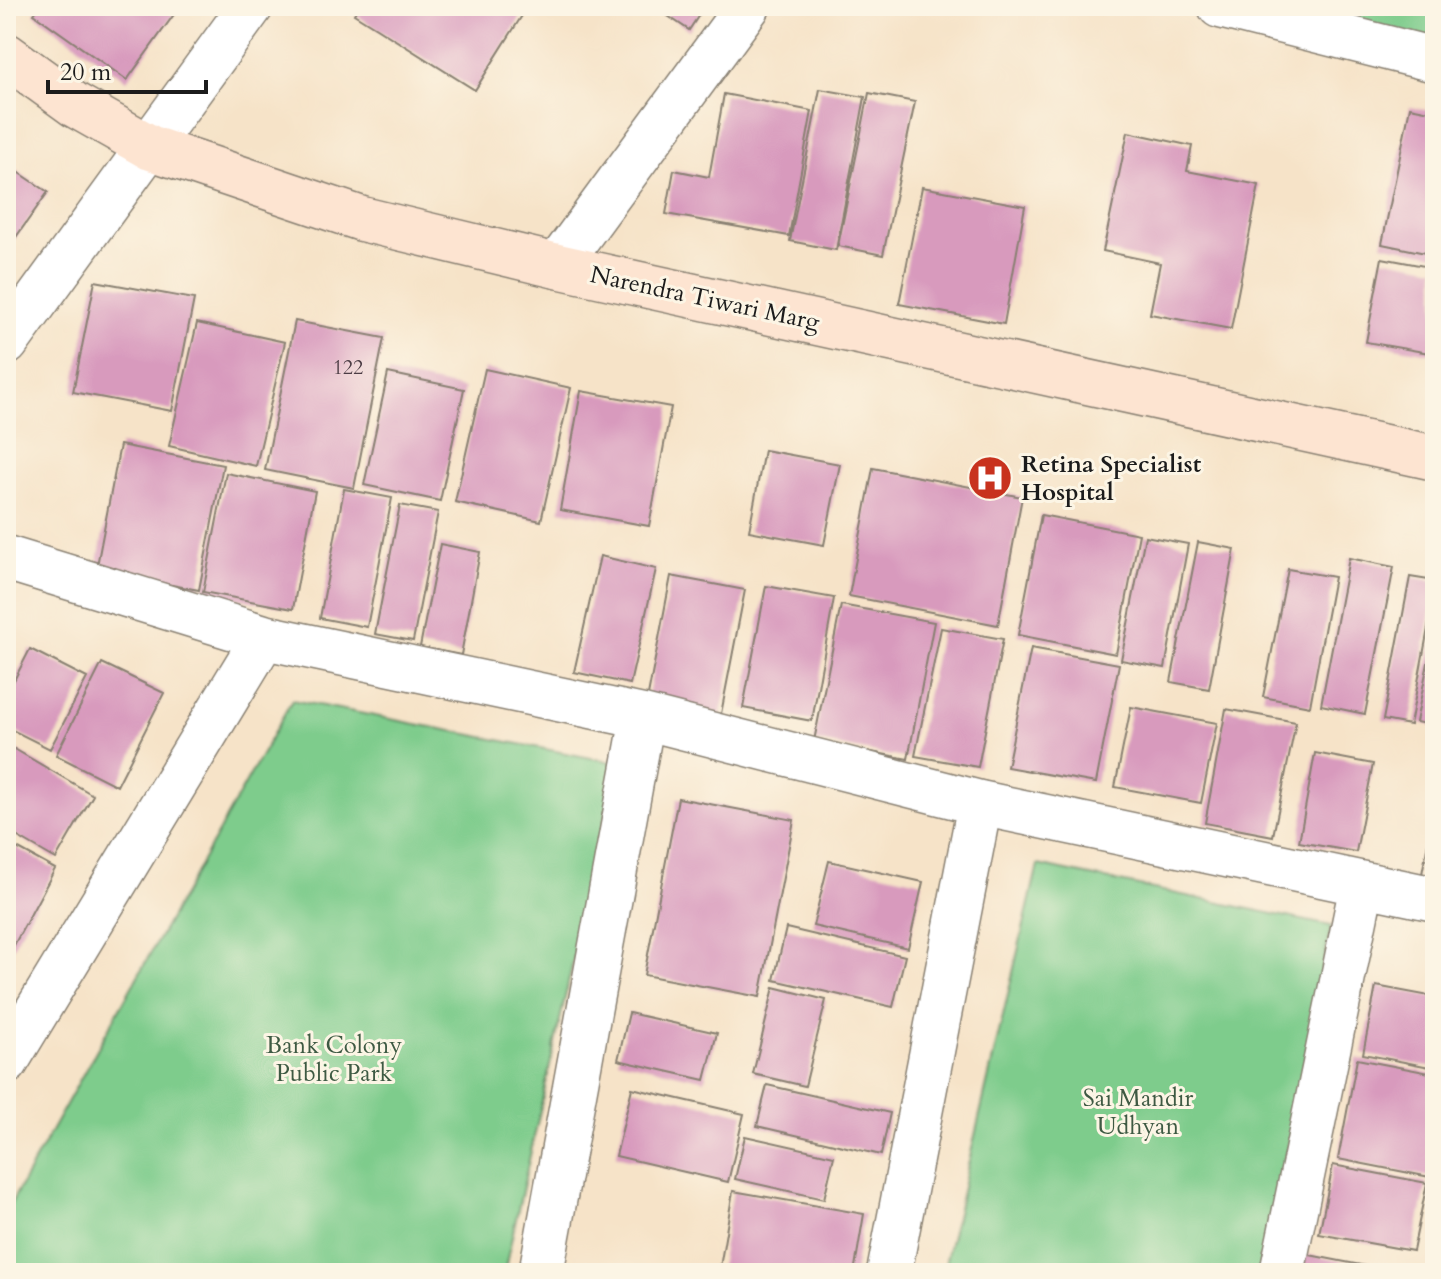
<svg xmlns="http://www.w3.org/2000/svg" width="1441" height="1279" font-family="Cardo,serif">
<rect width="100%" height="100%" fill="#fcf5e5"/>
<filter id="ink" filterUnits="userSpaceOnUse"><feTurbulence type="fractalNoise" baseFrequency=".0125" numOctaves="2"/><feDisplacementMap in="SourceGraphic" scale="16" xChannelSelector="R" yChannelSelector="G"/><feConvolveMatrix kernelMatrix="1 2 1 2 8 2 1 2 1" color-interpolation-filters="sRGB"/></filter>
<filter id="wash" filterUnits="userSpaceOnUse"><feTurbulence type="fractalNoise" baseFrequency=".006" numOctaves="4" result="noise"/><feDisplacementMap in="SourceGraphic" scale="32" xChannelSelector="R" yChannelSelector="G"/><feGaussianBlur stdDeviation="1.8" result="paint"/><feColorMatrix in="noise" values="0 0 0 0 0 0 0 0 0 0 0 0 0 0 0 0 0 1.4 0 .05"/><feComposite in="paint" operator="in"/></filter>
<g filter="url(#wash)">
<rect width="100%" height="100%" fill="#f6e3c8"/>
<path fill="#7ecc8c" stroke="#4d7454" stroke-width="2" d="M1228,6H1435V60Z
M292,700L617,763L504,1273H6V1212Z
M1038,865L1331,926L1264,1273H943Z"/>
<g id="blocks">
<path fill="#d89abd" d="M40,6H180L127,80L34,14Z
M359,6H511L523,14L475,90L354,14Z
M653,6H705L689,30Z
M820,89L865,97L836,250L790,241Z
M869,93L915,102L883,255L838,246Z
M724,94L812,111L789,236L666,214L674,170L709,177Z
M1410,107L1435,112V255L1382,244Z
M1128,132L1192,146L1187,171L1259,185L1231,329L1150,314L1160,263L1103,251Z
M8,165L48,192L6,251V167Z
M922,187L1025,206L1004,324L899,304Z
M1382,258L1435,268V354L1366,342Z
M95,281L194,299L172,411L73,392Z
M295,321L384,338L354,488L265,470Z
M197,323L285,342L256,466L169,446Z
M485,369L571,388L541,521L455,502Z
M388,373L464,389L440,501L364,485Z
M581,391L671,407L649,526L560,510Z
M120,445L223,465L199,590L96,571Z
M764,450L840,464L824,545L749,531Z
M873,468L1022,497L998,625L849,596Z
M226,473L315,491L293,609L203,592Z
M344,489L392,498L367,627L320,618Z
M400,505L438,512L413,641L375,634Z
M1041,515L1139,534L1116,654L1018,635Z
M1145,536L1188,544L1165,668L1121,660Z
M1198,542L1235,549L1209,689L1171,682Z
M440,544L480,552L461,655L420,647Z
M600,556L656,569L630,684L574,672Z
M1349,558L1394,567L1365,714L1321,705Z
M1288,569L1334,577L1310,706L1263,697Z
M671,576L745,590L720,719L646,706Z
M1410,577L1435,581V591L1410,725L1383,720Z
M766,586L834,598L812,721L743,708Z
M841,605L934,622L908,759L814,741Z
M941,628L1003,639L978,767L915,756Z
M1434,633H1435V726L1416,722Z
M1031,648L1119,664L1096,783L1007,767Z
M30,649L87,678L50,749L6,727V696Z
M102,663L164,693L117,786L56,755Z
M1131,707L1217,723L1201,803L1115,787Z
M1226,709L1296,722L1273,836L1205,823Z
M6,744L93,795L56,859L6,830Z
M1315,753L1373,764L1356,852L1299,842Z
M678,798L794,820L760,997L644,975Z
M1434,812H1435V882L1421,879Z
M6,842L55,869L6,960Z
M829,861L923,882L908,948L813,926Z
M786,928L905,956L893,1007L774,980Z
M1376,986L1435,997V1068L1363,1054Z
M774,987L826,1000L805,1086L753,1074Z
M629,1013L717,1033L705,1080L618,1060Z
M1357,1059L1435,1074V1178L1338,1159Z
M767,1085L890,1113L881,1155L757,1126Z
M632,1088L744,1114L728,1182L616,1156Z
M745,1136L834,1156L824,1199L735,1179Z
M1333,1165L1427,1183L1413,1251L1319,1234Z
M733,1191L864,1214L854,1273H719Z
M1299,1253L1397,1272V1273H1295Z
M571,1264L608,1272V1273H569Z"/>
</g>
</g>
<g filter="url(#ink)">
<use href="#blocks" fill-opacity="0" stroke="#898072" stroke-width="2"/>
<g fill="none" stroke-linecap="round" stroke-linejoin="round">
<g stroke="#898072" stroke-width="47">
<path id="street" d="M1220,6L1435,60
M557,266L748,6
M6,343L251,6
M6,558L264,637L643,717L980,803L1435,899
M6,1062L264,637
M541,1273L643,717
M889,1273L980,803
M1282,1273L1362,885"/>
</g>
<g stroke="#898072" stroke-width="47">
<path id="secondary" d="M6,55L75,105L151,148L362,219L557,266L1435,458"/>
</g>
<use href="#street" stroke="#fff" stroke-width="44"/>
<use href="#secondary" stroke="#fde4d1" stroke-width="44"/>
</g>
</g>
<defs>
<g id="hospital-disc" transform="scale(2.3)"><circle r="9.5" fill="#c8321e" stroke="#fcf5e5"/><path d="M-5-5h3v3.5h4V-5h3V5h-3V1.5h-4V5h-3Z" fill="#fff"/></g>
</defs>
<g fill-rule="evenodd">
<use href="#hospital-disc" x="990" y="478"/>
</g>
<g text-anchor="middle" stroke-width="6" stroke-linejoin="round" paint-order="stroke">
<g font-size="20" fill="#4b3c44">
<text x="348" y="374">122</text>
</g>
<g font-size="24" fill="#1c1c1c" stroke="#fcf5e5">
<text transform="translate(705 298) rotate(12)" y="8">Narendra Tiwari Marg</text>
</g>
<g font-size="24" font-weight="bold" fill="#1c1c1c" stroke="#fcf5e5" text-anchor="start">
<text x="1021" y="472">Retina Specialist<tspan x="1021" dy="28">Hospital</tspan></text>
</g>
<g font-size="24" fill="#3e5a43" stroke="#fcf5e5">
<text x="334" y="1053">Bank Colony<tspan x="334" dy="28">Public Park</tspan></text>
<text x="1138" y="1106">Sai Mandir<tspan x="1138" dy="28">Udhyan</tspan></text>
</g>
</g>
<rect width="1441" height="1279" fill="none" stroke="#fcf5e5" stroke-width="32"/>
<path d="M48 80v12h158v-12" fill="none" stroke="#1c1c1c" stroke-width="4"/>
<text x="60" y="80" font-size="24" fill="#1c1c1c" stroke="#fcf5e5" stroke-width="6" paint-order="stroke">20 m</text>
</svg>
